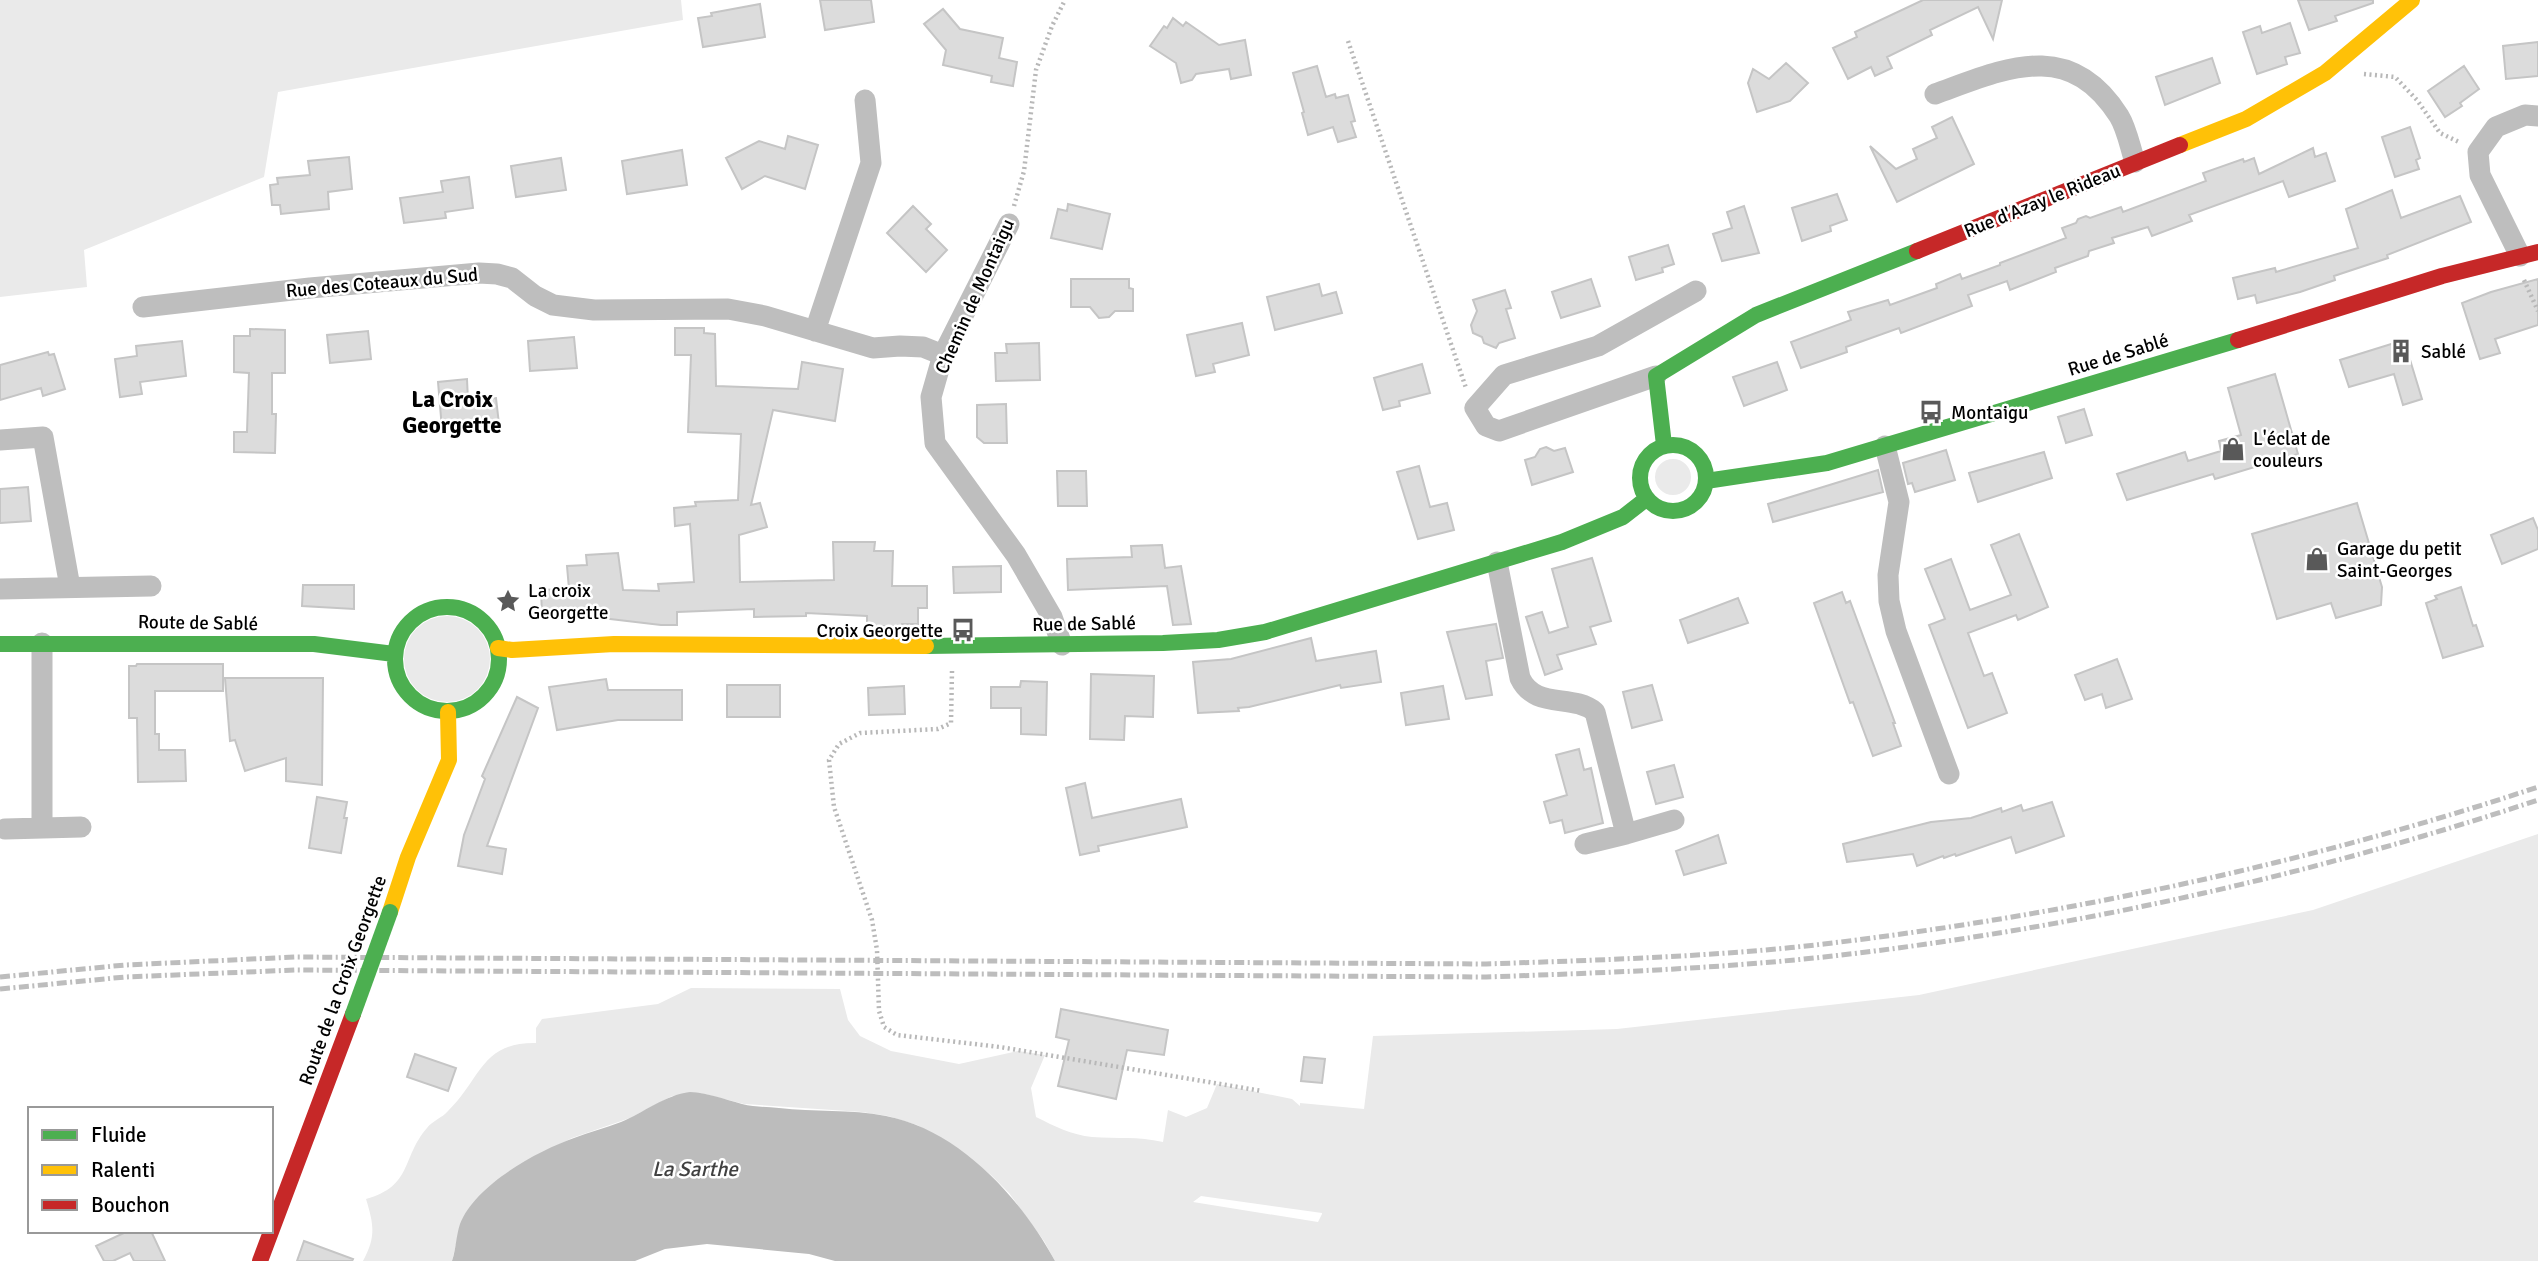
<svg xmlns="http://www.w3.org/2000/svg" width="2538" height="1261" font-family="Signika,sans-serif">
<rect width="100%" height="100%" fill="#fff"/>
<path fill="#eaeaea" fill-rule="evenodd" d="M0,0H681L683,20L278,92L264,177L84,250L87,287L0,297Z
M1655 477a18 18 0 1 1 36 0a18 18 0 1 1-36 0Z
M404 659a43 43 0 1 1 86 0a43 43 0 1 1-86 0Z
M2538,834V1261H1055L1044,1241L1009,1193L991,1175L943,1139L917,1125L888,1116L862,1112L744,1104L701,1093L672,1096L630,1118L572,1138L526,1161L461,1223L452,1261H363C376,1237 374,1225 366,1199C413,1186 401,1158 427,1128C432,1121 442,1118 448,1111C481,1079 481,1042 536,1043V1028L542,1019L658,1004L691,988L840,989L848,1020L860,1036L891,1051L959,1064L1018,1051L1045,1055L1031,1088L1036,1117C1054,1126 1072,1135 1092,1137C1118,1139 1137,1136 1163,1142L1168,1110L1186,1117L1207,1108L1217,1084L1292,1099L1300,1106V1103L1364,1109L1373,1036L1617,1029L1919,995L2313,910ZM1201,1196L1322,1213V1214L1318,1222L1193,1202Z"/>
<path fill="#bcbcbc" d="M690,1092C708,1093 724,1099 742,1104C754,1107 767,1107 779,1108C814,1112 850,1109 886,1116C959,1130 1021,1198 1055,1261H835L809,1254L707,1244L665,1249L635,1261H452C456,1249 456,1236 460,1224C475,1185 537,1151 574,1138C590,1132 605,1128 621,1122C643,1113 665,1095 690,1092Z"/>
<path fill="#dcdcdc" stroke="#c5c5c5" stroke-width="2" d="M820,0H871L874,22L825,30Z
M1923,0H2002L1993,39L1978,7L1930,30L1932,35L1887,57L1892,68L1875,76L1871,67L1848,79L1833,48L1857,37L1855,32Z
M2298,0H2373V3L2335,16L2337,21L2309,30Z
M760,4L765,37L703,47L698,18L712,16L711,13Z
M943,9L960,29L1003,38L999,58L1017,62L1013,86L991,82L992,76L943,65L946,50L924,24Z
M1173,18L1183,26L1186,22L1219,45L1245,40L1251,75L1231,79L1229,69L1196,74L1192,80L1181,83L1176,63L1150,46L1164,26L1167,28Z
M2290,23L2300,53L2285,57L2287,64L2257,74L2243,32L2260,26L2262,33Z
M2538,42V76L2506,79L2503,46Z
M2212,58L2220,83L2165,105L2156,77Z
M1786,63L1808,83L1790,101L1757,112L1748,83L1753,69L1769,79Z
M1317,66L1326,97L1335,94L1336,98L1348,95L1355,121L1351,122L1356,137L1338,142L1333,127L1308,135L1302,113L1304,112L1293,73Z
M2464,66L2479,89L2460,103L2462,106L2445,117L2428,91Z
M1952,117L1974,164L1897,202L1870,146L1896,169L1917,159L1913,149L1937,138L1932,127Z
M2410,127L2420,158L2416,160L2419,169L2395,177L2382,137Z
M788,136L818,145L805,189L765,176L742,189L726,158L759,141L785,149Z
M2313,148L2315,157L2326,153L2335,181L2289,197L2283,181L2189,215L2192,221L2152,236L2148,227L2112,238L2114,243L2089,251L2088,256L2055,268L2056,272L2010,290L2007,281L1968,295L1972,306L1901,333L1899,328L1846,347L1847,352L1801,368L1791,342L1851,320L1848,312L1888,300L1890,305L1937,288L1936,284L1960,274L1962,279L2000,265V263L2066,238L2062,228L2076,223L2078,219L2086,216L2090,218L2121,207L2123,212L2206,181L2203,173L2243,159L2244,162L2254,158L2259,174Z
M682,150L687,185L627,194L622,161Z
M349,157L352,189L328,192L329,209L281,214L280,205H272L270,185L278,184L277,178L310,175L308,161Z
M561,158L566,190L516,197L511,166Z
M469,177L473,208L445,212L446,218L404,223L400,198L443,192L441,181Z
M2392,190L2401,218L2460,196L2471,222L2387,255L2388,258L2334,276L2335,280L2300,292L2257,303L2255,295L2238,299L2233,278L2275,268L2276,272L2358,248L2346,209Z
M1837,194L1847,220L1830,226L1831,231L1802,241L1792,208Z
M1068,204L1110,214L1102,249L1051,238L1058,209L1067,211Z
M913,206L931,224L926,229L947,250L926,272L887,233Z
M1744,206L1759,253L1722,261L1713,234L1732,228L1727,212Z
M1668,245L1674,264L1662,268L1663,272L1636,280L1629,257Z
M1071,279H1129V288L1133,289V311H1115L1109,317L1099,318L1090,307H1071Z
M1591,279L1600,306L1561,318L1552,292Z
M2538,279V325L2495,339L2500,353L2480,359L2462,303L2491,292Z
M1319,284L1322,296L1336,292L1342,313L1275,330L1267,297Z
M1505,290L1511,308L1506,309L1515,338L1499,343L1496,348L1484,343L1482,337L1473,333L1471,325L1477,311L1473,300Z
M1242,323L1249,355L1213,364L1215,372L1196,376L1187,335Z
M675,328H704V333L715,334L716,386L798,389L802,362L843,369L835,421L773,410L751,505L760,503L767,527L739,535L740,582L834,580L833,542H875L874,551H893L892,586H927V608H918V624H902V626H867V616L806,613V616L754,617V609L677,612V625H661L576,615H542L541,590L569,589L567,566L587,565L586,555L618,553L623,590L659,591L658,584L694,582L690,524L675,526L674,508L696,506L695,502L738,500L741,434L688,432L691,355H675Z
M250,329L285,330V373H272V414H276L275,453L234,452V432H247L249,373L234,372V336H250Z
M368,331L371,359L330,363L327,335Z
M574,337L577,368L530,371L528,341Z
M2404,340L2422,399L2403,405L2394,374L2349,387L2340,360Z
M182,341L186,376L140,382L142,394L120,397L115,359L137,356L136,346Z
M1039,343L1040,380L996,381L995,353H1007L1006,344Z
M48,352L49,355L54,354L65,389L43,396L41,388L0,400V365Z
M1777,362L1787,390L1744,406L1733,377Z
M1422,364L1430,393L1399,401L1400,406L1383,410L1374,378Z
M2275,374L2298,454L2215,479L2213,474L2127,500L2117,474L2185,452L2188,461L2221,451L2219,441L2241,435L2228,388Z
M467,379L468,401L496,398L499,424L442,429L438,382Z
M1006,404L1007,443H984L977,437V405Z
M2084,409L2092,435L2066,443L2058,417Z
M1546,447L1554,451L1565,448L1573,472L1532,485L1525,460L1535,457L1540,449Z
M1946,450L1955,480L1915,492L1912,483L1908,484L1903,463Z
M2044,452L2052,478L1978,502L1969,473Z
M1419,466L1430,507L1447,503L1454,530L1418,539L1397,472Z
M1878,470L1883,492L1773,522L1768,504Z
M1057,471H1086L1087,506H1058Z
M28,487L31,521L0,523V489Z
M2357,503L2382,587L2381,605L2336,618L2331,603L2277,619L2252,534Z
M2533,518L2538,530V549L2502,564L2491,535Z
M2019,534L2048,607L2018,620L2016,615L1968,633L1984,676L1992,673L2007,713L1968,728L1929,625L1945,619L1925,569L1951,559L1970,610L2011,595L1991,545Z
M1162,545L1165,568L1181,566L1191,624L1173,625L1167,586L1068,590L1067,559L1132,557L1131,546Z
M1592,558L1611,621L1590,627L1596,644L1557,655L1562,669L1545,675L1526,617L1542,612L1549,633L1568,627L1552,569Z
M1001,566V592L954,593L953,567Z
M303,585H354V609L302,606Z
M2461,587L2473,626L2476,625L2483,646L2443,658L2426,603L2437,599L2435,596Z
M1842,592L1846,603L1850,601L1895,723H1893L1901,746L1873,756L1853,702L1850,703L1814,603Z
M1738,598L1748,623L1688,643L1680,620Z
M1496,624L1503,658L1486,661L1492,695L1466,699L1447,632Z
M1311,638L1316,661L1376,651L1381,682L1341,688L1340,685L1249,707L1238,708L1239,711L1198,713L1193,662L1231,659Z
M2117,659L2132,699L2106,708L2102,694L2085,700L2075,675Z
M137,664H223V691H155V734H159V750H185L186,781L138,782L137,718H129V666H136Z
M1091,674L1154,676L1153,717L1125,716L1124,740L1090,739Z
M225,678H323L322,785L286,781V758L245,771L235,740L230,741Z
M606,679L608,690H682V720H618L557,730L549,687Z
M1021,681L1047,682L1046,735L1021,734V708H991V687H1020Z
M727,685H780V717H727Z
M1652,685L1662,720L1632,728L1623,692Z
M904,686L905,714L869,715L868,688Z
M1443,686L1449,719L1406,725L1401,693Z
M517,697L538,708L487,846L506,849L502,874L458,866L464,835L485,779L482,776Z
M1579,749L1584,770L1591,768L1603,823L1565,833L1562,820L1550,823L1544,802L1567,795L1556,755Z
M1674,765L1683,797L1656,804L1647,772Z
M1085,783L1092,818L1181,799L1187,827L1098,846L1099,851L1080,855L1066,788Z
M317,797L347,802L344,818H347L341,853L309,848Z
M2052,802L2064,836L2016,853L2011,837L1956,856L1955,854L1944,858L1943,856L1917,866L1913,854L1847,862L1843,844L1931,822L1971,818L2001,808L2002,812L2021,805L2023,811Z
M1718,835L1726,863L1684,875L1676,851Z
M1061,1009L1168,1030L1164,1055L1127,1050L1116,1099L1058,1086L1069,1040L1056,1037Z
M415,1054L456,1068L448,1091L407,1077Z
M1304,1057L1325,1059L1322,1083L1301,1081Z
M128,1231H151L165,1261H134L130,1253L113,1261H104L96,1246Z
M304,1241L353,1259L352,1261H297Z"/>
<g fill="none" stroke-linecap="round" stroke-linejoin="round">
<path stroke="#b8b8b8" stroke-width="4.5" stroke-dasharray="2 3.5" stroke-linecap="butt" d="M1348,41L1466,388
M2364,74L2395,77L2417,100L2440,133L2459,142
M1014,206L1024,171L1036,70L1052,26L1065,0
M2524,280L2538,311
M952,671L951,723L938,729L860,733L839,744L829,760L834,807L872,920L877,950L879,1011L884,1027L897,1035L1000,1047L1262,1091"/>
<path stroke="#bebebe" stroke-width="21" d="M1935,94C2005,69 2069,37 2119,116C2127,129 2130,147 2135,162
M1009,224L943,355L931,397L935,443L1016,555L1052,617L1062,645
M2520,256L2480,175L2478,152L2496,127L2525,115L2538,116
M143,307L310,288L479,273L497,274L512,278L535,296L553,305L594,310L728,309L765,316L873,348L900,346L923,347L943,355
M815,331L871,163L865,100
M1656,376L1499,431L1486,426L1475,408L1504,375L1598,346L1696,291
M0,440L43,437L70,587
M1885,446L1899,502L1888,575L1889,601L1896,631L1949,774
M1497,562L1520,678C1535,710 1572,693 1595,712L1626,834L1674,820
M0,589L151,586
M42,643V827
M5,829L81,827
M1585,844L1626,834"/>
<path stroke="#4caf50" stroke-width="16" d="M1640 478a33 33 0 1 1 66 0a33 33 0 1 1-66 0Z
M1664,445L1656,376L1756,315L1917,251
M1706,481L1827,463L2238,340
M395 659a52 52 0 1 1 104 0a52 52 0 1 1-104 0Z
M0,644H314L394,654
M926,646L1163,643L1218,640L1265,632L1562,542L1623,517L1646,499"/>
<path stroke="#ffc107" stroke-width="16" d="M2180,145L2246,119L2325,73L2412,0
M498,648L512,650L614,644L926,646
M390,912L408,857L449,760L448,712"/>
<path stroke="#c62828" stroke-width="16" d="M1917,251L2180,145
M2238,340L2442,276L2538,252
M260,1261L353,1014"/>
<path stroke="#bdbdbd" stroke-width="5" stroke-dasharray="10 3.5 2 3.5" stroke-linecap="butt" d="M0,977L125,965L296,957L1486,964C1599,960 1712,957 1824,944C2067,915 2306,864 2538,787
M0,989L125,977L296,970L1486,977C1599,973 1712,969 1824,957C2067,930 2306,877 2538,800"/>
<path stroke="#4caf50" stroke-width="16" d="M353,1014L390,912"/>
</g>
<defs>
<g id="building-bare" transform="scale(1.89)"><path d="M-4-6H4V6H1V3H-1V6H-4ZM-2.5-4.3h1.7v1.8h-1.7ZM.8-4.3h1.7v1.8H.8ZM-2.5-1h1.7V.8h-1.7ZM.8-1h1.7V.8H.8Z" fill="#595959" stroke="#fff" stroke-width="2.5" paint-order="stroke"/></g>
<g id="bus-bare" transform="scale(1.89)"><path d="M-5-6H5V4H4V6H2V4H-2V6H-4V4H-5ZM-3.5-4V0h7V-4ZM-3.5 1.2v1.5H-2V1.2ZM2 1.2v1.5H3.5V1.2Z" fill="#595959" stroke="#fff" stroke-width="2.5" paint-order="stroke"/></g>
<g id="shop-bare" transform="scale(1.89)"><path d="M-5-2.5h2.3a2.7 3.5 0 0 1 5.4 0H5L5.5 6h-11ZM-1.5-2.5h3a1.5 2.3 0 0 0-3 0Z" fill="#595959" stroke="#fff" stroke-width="2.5" paint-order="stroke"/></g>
<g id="sight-bare" transform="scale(1.89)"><path d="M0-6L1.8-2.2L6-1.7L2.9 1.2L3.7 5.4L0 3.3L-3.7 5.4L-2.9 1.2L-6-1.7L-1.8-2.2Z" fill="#595959" stroke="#fff" stroke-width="2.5" paint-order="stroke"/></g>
</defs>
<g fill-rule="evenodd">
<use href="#building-bare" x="2401" y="351"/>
<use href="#bus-bare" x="1931" y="412"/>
<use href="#shop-bare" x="2233" y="449"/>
<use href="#shop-bare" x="2317" y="559"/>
<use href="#sight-bare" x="508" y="601"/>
<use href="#bus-bare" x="963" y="630"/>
</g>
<g text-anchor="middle" stroke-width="5" stroke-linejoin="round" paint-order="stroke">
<g font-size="19" fill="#000" stroke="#fff">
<text transform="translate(2042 200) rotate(-22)" y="7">Rue d'Azay le Rideau</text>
<text transform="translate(382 282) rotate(-5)" y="7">Rue des Coteaux du Sud</text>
<text transform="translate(974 296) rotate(-66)" y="7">Chemin de Montaigu</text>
<text transform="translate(2118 354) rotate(-17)" y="7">Rue de Sablé</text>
<text transform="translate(198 622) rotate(1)" y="7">Route de Sablé</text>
<text transform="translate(1084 623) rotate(-1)" y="7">Rue de Sablé</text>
<text transform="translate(342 980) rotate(-70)" y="7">Route de la Croix Georgette</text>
</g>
<g font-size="19" fill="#000" stroke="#fff" text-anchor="start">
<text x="2421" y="358">Sablé</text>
<text x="1951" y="419">Montaigu</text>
<text x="2253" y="445">L'éclat de<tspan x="2253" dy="22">couleurs</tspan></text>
<text x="2337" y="555">Garage du petit<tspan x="2337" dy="22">Saint-Georges</tspan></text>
<text x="528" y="597">La croix<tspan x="528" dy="22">Georgette</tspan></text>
<text x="943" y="637" text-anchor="end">Croix Georgette</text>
</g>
<g font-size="21" font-style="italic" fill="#404040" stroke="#fff">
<text x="695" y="1176">La Sarthe</text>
</g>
<g font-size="23" font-weight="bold" fill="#000" stroke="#fff">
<text x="452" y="407">La Croix<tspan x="452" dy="26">Georgette</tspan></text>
</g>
</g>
<rect x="28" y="1107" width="245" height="126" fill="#ffffff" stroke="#999999" stroke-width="2"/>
<rect x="42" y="1130" width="35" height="10" fill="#4caf50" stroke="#999999" stroke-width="2"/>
<text x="91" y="1142" font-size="21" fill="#000000">Fluide</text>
<rect x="42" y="1165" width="35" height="10" fill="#ffc107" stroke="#999999" stroke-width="2"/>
<text x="91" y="1177" font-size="21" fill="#000000">Ralenti</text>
<rect x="42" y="1200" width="35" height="10" fill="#c62828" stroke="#999999" stroke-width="2"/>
<text x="91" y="1212" font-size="21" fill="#000000">Bouchon</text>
</svg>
